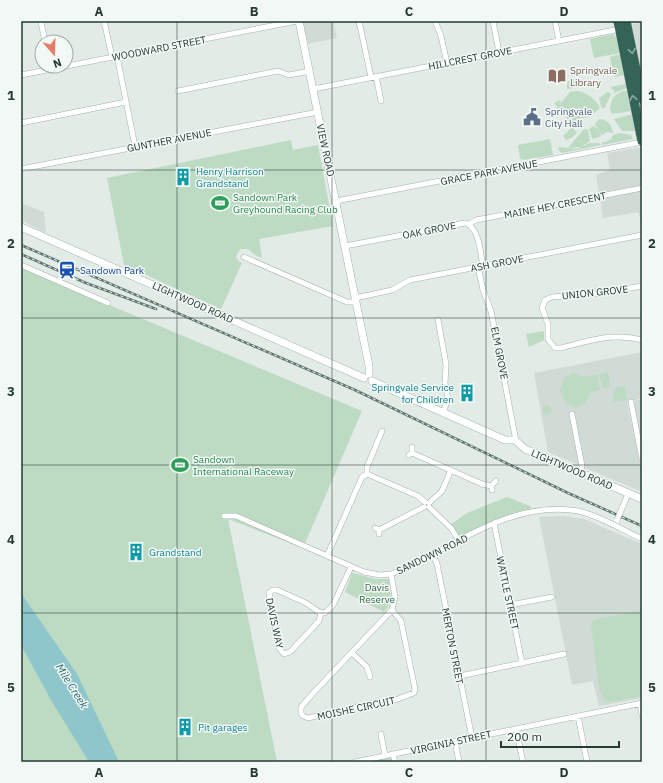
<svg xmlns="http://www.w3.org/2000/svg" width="663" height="783" font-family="'IBM Plex Sans',sans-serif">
<rect width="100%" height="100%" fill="#e2ebe6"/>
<path fill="#d1dbd5" d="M315,21H333L337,38L307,44L303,23Z
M642,21V75L632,25Z
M642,147V223L638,212L603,218L596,175L610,170L607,153Z
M21,203L44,212L46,233L21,220Z
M642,352V398L627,402L642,473V492L548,452L534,373Z
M642,399V440L633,401Z
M564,516L584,519L642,544V698L599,706L593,681L572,685L539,517Z"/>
<path fill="#bddac3" d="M613,34L616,37L620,53L594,58L590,39Z
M620,54L625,75L614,77L610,57Z
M573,79L578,80L581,87L567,89V82Z
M624,84H627V88L614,93V90L611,89V87Z
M576,91C585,91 597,100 600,108L591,116L574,121L567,119L554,103L561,100L559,105L570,92Z
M623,91H628L632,111L612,114L610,109C611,99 614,95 623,91Z
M608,92L611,94L605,107L602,109L599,98Z
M633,114L636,131H622L614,119Z
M599,119C607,119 612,125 613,133L607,132L602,135L595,124Z
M593,126L599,130L601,136L594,139L592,138L589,129Z
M572,127L577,133L571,138L566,140L563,136Z
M584,129L588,130L590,141L581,147L568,148Z
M620,133L631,135L633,139L602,145V142H606L611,139L613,135Z
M550,139L553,155L523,160L520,158L518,145Z
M291,140L293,150L318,145L333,226L259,239L262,258L255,255L248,249H240L236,256L238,261L242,263L221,309L124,265L107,178Z
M590,143H599L601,145L562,153L559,151L558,147L577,149Z
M21,268L362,411L303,548L228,519L277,762H21Z
M544,331V340L529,347L526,334Z
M608,372L611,387L603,388L599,374Z
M573,373L584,377L597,374L600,390L590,393L586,403L577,408L566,404L560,391L564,378Z
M625,386L627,400L614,402L613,395L616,387Z
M542.5 410a4.5 4.5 0 1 1 9 0a4.5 4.5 0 1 1-9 0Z
M507,497L530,506L532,510L499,519L462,536L456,533L450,525L467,513Z
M352,573L376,579H389C390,593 394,601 384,612L345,592Z
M634,612L642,614V696L613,702L606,701L599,689L591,624L593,620Z
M392,757L393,762H366Z"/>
<path fill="#8fc6cb" d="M21,593L77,674L119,762H89L51,700L21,645Z"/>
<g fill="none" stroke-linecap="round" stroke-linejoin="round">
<g stroke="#a5b2ad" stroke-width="6">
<path id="street" d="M104,21L112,57
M359,21L371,77
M435,21L441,36L447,63
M493,21L499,52
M555,21L559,41
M41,22L45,42
M117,56L135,146
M21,75L297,21
M376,76L381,101
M313,89L620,29
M178,91L278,71L289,75L310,71
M21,123L126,102
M21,169L318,112
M336,201L642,142
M469,224L476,220L642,188
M345,246L465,223C480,228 480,253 483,266
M244,257L347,302H356
M21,265L108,303
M478,267L483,290L491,311L516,441
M642,286L601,293L552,297L545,300L542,308L548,324V339L555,348H561C589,341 613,332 642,340
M355,298L392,290L410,280L642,235
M438,320L446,364L445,383L448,399L443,413
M631,402L642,459
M572,414L582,466L581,473
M412,453L482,484L491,486
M409,455L412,453V447
M367,474L418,496L425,502
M367,474V467L382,431
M492,490L491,486L496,481
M429,503L442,491L451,470
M429,507L451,528L459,541
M620,513L628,494
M224,516H236L364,572L380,575L391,574L404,569C457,543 515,500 578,511C598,515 623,530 642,539
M494,523L522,663
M375,528L379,530V534
M379,530L424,507
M433,555L437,564L472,738
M327,556L362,477L367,474
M391,574L395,597L392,610L315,691L301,707V713L303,716L308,718L365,705L395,700L414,693L415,689L401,621L392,610
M510,605L552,597
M321,613L319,621L290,652L284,654L279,648L269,593L272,590H277L306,603L319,612L325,613L333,605L351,567
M352,653L367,667L370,677
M460,676L564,654
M640,704L642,715
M578,716L587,762
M516,729L523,762
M381,734L385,756
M455,741L459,762
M393,754L395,762
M355,762L642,703"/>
</g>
<g stroke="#a2b6ad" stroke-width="8">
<path id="secondary" d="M299,21L369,366V374
M21,227L364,378
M372,381L505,440H515L525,449L642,499"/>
</g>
<g stroke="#c2c8c6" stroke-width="10">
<path id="highway" d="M618,21L642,141
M626,21L642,99"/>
</g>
<use href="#street" stroke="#fff" stroke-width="5"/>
<use href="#secondary" stroke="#fff" stroke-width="7"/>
<use href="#highway" stroke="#336456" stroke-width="9"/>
<g stroke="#5e766e" stroke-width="2.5">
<path id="rail" d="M21,245L355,390L568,493L642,526
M21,254L86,283L156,309"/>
</g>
<use href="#rail" stroke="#f2f8f5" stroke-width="1" stroke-dasharray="3" stroke-linecap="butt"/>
<g stroke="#a5b2ad" stroke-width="6" stroke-linecap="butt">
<path id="street-bridge" d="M617,520L620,513"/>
</g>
<use href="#street-bridge" stroke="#fff" stroke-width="5"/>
</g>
<defs><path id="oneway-chevron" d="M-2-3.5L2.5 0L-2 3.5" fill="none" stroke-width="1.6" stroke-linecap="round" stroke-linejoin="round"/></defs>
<g stroke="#89a79e">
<use href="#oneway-chevron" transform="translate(632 51) rotate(79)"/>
<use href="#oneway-chevron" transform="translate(633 98) rotate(-101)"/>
</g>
<path fill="none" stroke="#243a33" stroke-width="1" stroke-opacity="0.55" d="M177,21V762M332,21V762M486,21V762M21,170H642M21,318H642M21,465H642M21,613H642"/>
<defs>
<g id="library-bare" transform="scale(1.38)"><path d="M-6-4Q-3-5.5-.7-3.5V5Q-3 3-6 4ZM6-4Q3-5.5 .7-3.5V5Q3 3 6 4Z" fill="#8d6e63" stroke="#f2f8f5" stroke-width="2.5" paint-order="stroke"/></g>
<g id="civic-bare" transform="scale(1.38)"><path d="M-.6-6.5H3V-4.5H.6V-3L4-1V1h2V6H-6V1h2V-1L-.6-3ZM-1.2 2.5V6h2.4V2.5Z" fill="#5c6f8a" stroke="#f2f8f5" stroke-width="2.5" paint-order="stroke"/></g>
<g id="building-bare" transform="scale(1.38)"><path d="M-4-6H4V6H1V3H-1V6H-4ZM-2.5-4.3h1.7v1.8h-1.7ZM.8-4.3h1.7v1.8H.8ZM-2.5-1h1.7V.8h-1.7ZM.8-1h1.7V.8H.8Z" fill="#0f9aa8" stroke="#f2f8f5" stroke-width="2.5" paint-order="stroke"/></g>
<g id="stadium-bare" transform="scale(1.38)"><path d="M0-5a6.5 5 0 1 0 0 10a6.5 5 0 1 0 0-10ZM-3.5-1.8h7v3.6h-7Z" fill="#2e9e5b" stroke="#f2f8f5" stroke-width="2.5" paint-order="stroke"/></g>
<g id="station-bare" transform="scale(1.38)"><path d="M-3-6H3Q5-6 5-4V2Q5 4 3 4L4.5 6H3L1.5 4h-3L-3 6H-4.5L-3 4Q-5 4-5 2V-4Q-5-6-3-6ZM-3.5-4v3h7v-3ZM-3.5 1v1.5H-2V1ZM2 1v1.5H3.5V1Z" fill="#1a4fb4" stroke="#f2f8f5" stroke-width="2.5" paint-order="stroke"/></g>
</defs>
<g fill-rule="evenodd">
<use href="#library-bare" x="557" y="76"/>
<use href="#civic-bare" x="532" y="117"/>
<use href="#building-bare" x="183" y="177"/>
<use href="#stadium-bare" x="220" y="203"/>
<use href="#station-bare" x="67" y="270"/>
<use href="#building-bare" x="467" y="393"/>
<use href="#stadium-bare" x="180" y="465"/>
<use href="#building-bare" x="136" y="552"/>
<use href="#building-bare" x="185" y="727"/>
</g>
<g text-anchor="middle" stroke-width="3" stroke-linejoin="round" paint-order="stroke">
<g font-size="10" fill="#243a33" stroke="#f2f8f5">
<text transform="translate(159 48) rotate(-11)" y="4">WOODWARD STREET</text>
<text transform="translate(470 58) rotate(-11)" y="4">HILLCREST GROVE</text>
<text transform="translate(169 140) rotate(-11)" y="4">GUNTHER AVENUE</text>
<text transform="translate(326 150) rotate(78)" y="4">VIEW ROAD</text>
<text transform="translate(489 172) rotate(-11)" y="4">GRACE PARK AVENUE</text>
<text transform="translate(555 205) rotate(-11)" y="4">MAINE HEY CRESCENT</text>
<text transform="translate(429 230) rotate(-11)" y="4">OAK GROVE</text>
<text transform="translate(497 263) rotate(-11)" y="4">ASH GROVE</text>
<text transform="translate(595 292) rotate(-6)" y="4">UNION GROVE</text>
<text transform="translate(193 302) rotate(24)" y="4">LIGHTWOOD ROAD</text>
<text transform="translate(500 353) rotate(79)" y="4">ELM GROVE</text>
<text transform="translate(572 469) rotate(23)" y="4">LIGHTWOOD ROAD</text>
<text transform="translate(432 554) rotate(-26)" y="4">SANDOWN ROAD</text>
<text transform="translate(508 593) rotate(78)" y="4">WATTLE STREET</text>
<text transform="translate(275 623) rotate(78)" y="4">DAVIS WAY</text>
<text transform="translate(453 646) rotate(79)" y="4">MERTON STREET</text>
<text transform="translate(356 708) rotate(-12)" y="4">MOISHE CIRCUIT</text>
<text transform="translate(451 742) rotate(-12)" y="4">VIRGINIA STREET</text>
</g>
<g font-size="10" fill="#785e54" stroke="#f2f8f5" text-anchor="start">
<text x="570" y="74">Springvale<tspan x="570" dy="12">Library</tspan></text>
</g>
<g font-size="10" fill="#4e5e75" stroke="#f2f8f5" text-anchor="start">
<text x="545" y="115">Springvale<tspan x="545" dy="12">City Hall</tspan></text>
</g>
<g font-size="10" fill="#0d838f" stroke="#f2f8f5" text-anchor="start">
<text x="196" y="175">Henry Harrison<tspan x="196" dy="12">Grandstand</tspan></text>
<text x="454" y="391" text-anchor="end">Springvale Service<tspan x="454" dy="12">for Children</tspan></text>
<text x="149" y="556">Grandstand</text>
<text x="198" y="731">Pit garages</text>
</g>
<g font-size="10" fill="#27864d" stroke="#f2f8f5" text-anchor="start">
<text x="233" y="201">Sandown Park<tspan x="233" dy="12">Greyhound Racing Club</tspan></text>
<text x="193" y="463">Sandown<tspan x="193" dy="12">International Raceway</tspan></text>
</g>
<g font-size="10" fill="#164399" stroke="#f2f8f5" text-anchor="start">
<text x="80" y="274">Sandown Park</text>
</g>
<g font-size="10" fill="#326d44" stroke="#f2f8f5">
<text x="377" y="591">Davis<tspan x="377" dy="12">Reserve</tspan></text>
</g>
<g font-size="11" font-style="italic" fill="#246a71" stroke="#f2f8f5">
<text transform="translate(72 686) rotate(58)" y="4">Mile Creek</text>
</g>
</g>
<rect width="663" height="783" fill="none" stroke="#f2f8f5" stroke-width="44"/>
<g transform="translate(54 54) rotate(160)"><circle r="19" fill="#f2f8f5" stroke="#a0aca7"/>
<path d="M0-3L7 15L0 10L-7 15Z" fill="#e57c67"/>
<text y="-6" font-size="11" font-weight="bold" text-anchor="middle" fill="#243a33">N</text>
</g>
<path d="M501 741v6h118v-6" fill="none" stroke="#243a33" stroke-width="2"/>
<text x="507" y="741" font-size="12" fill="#243a33" stroke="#f2f8f5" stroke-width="3" paint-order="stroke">200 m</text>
<rect x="22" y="22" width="619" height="739" fill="none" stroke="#243a33" stroke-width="1.5"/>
<g font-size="13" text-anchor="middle" font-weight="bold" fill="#243a33">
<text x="99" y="16">A</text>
<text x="254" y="16">B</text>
<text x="409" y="16">C</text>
<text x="564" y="16">D</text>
<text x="11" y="100">1</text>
<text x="652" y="100">1</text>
<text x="11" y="248">2</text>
<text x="652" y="248">2</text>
<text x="11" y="396">3</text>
<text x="652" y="396">3</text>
<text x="11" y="544">4</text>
<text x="652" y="544">4</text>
<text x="11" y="692">5</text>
<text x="652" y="692">5</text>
<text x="99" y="777">A</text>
<text x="254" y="777">B</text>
<text x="409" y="777">C</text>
<text x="564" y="777">D</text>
</g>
</svg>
